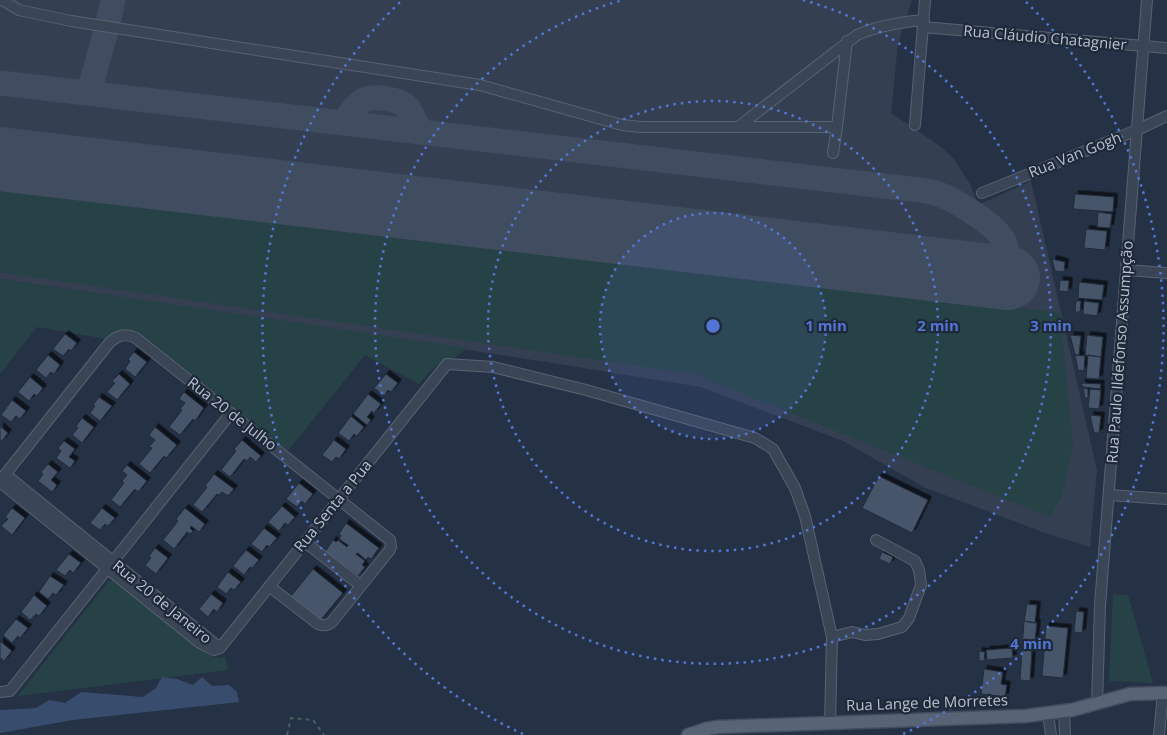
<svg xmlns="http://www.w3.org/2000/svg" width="1167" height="735" font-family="'Open Sans',sans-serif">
<defs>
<filter id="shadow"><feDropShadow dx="3.5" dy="-3.5" stdDeviation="0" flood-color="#0009"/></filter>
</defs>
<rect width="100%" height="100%" fill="#253245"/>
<path fill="#343f52" d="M0,0H912L898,43L891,113L940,146L954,159L970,184L978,205L1031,181L1097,470L1090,547L1045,533L926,488L843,441L701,387L376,335L0,279Z"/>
<path fill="#274246" d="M0,183L1060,313L1073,444L1062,496L1050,517L694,374L0,272Z
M0,279L467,348L452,360L442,362L432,369L419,384L365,355L288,451L139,332C126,327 117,329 107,339L37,327L0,374Z
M114,579L211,656L220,658L225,656L228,670L18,696L108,582Z
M1113,594L1128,595L1153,683L1109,681Z"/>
<path fill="#384d6d" d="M162,677L177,679L193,685L202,677L212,686L229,685L237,692L239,702L73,720L0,733V710L36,708L49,700L65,703L81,692L143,697L156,688Z"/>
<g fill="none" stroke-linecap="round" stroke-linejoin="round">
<path stroke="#404d60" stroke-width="25" d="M0,83L919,190C926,191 935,192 941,195C958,202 1000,227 1005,244C1008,254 1008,267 1008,278
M89,92L107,27L113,0
M356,123L349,115C353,109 358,102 366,99C376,96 400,99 407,107C413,114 415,124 421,131"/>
<path stroke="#404d60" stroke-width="64" d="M0,159L1008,278"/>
</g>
<path fill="#47546a" stroke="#212b3c" filter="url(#shadow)" d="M1075,194L1114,197L1113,212L1073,209Z
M1098,212L1112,214L1110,228L1097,227Z
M1086,229L1107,231L1105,250L1084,248Z
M1052,259L1065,262L1064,272L1055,271Z
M1060,280L1069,281L1068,292L1059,291Z
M1079,282L1104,285L1102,300L1078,298Z
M1076,301H1081L1080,312H1075Z
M1084,301L1099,303L1097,316L1083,314Z
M65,334L77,343L71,351L69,349L63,356L53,349Z
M1070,335L1081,336L1079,355H1075Z
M1087,335L1103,337L1101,357L1085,355Z
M134,352L147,362L135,377L125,369L130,361L128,359Z
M48,355L60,365L54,374L51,372L46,378L36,370Z
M1075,355L1085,356L1084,371L1078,370Z
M1088,355L1101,357L1099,379L1086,378Z
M119,374L130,384L117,400L107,392L115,383L112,381Z
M386,374L398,383L391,392L388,390L384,396L374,388Z
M30,377L43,388L37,396L34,394L29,401L18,392Z
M1081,383L1101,384L1100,389L1083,387Z
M1083,388L1088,389V398H1085Z
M1090,389L1101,390L1099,409L1088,408Z
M184,392L204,408L195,421L193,419L180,435L169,427L182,410L180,409L185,403L179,399Z
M368,394L381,404L374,413L372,411L367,417L371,420L367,425L353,414Z
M99,397L112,406L100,421L90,413L95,406L93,405Z
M12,400L26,411L20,419L16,416L11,422L1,415Z
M1090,415L1101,416L1099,433H1094Z
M351,416L364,427L357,436L354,434L349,441L338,433Z
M82,418L94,427L82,443L72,435L78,428L76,426Z
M0,426L8,433L2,441L0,440Z
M155,427L177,445L166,458L164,456L150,473L139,464L152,448L149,447L155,440L149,435Z
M242,440L261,456L256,462L250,457L247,461L244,459L230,477L221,470L236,451L234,449Z
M334,440L346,449L339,459L336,457L332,462L322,455Z
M64,441L75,449L69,457L75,461L70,468L56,458L61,451L58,448Z
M48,464L58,472L51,480L57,485L52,492L38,481L43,474L41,472Z
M127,465L147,481L138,492L135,489L120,507L111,500L124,483L122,481L127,475L122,471Z
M214,474L234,489L228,496L222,492L219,495L217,494L202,512L193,505L207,487L205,486Z
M879,476L928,500L912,533L862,508Z
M299,483L313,494L305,504L302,501L297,507L286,499Z
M282,506L295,517L288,525L285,523L279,531L268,522Z
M12,508L25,518L12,535L1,526L8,519L5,517Z
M102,508L115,518L108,526L105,524L100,530L90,523Z
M185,508L205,524L199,532L191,526L190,528L193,531L190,534L187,532L174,549L163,540L178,521L176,519Z
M346,523L379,548L371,559L368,557L366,560L358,553L356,554L365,561L362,565L365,567L358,576L325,552L333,540L336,542L338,540L347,547L348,545L339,539L341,536L339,534Z
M264,528L277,538L269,547L267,545L262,552L251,544Z
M155,548L168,558L156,574L145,565L151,558L149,556Z
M246,550L259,560L252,568L250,567L244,575L233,566Z
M882,552L893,557L890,564L879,559Z
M69,554L81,563L73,573L70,570L65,576L56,570Z
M313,569L343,593L320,621L291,596Z
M228,572L241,582L234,590L231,588L226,594L217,587Z
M50,576L64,585L56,595L53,593L48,599L39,592Z
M211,594L223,603L217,612L214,609L208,617L199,609Z
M34,595L47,606L39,616L36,614L30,620L21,612Z
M1027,604L1037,605L1035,623L1024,621Z
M1076,611L1084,612L1082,633L1074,632Z
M16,619L28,628L20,638L18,636L12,643L3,635Z
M1024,621L1037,623L1034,649L1022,648Z
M1046,626L1068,628L1063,678L1042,676Z
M0,641L12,651L4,661L1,658L0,659Z
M1012,648L1013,658L987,660L986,650Z
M1022,648L1032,649L1030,681L1020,680Z
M979,651L985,652L984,661H979Z
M984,669L1003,672L1001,684L1007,685L1005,697L981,694Z"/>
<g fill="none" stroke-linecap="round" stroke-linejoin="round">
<g stroke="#596272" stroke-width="12">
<path id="minor" d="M2,0L19,10L71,21L480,85L622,125L641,127H738L857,35C877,26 901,22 924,20
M923,27L1167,48
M915,125L925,0
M738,127H837L847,41
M833,153L837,127
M982,193L1137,130L1167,116
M1126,270L1167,273
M5,474L220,648
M0,481L110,342C118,335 126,333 136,338L390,540L391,547L389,551L332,622C327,626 324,626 318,624L269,586
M0,482L200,643L214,650L220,648
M1109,495L1167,499
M305,542L361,586
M832,637L852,632L865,635L878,634L902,627L909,618L921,585L919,570L915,561L876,540
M220,648L447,364L493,367L586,390L755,438L773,449L795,488L805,516L832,637L830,724
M0,692L10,691L231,413
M1097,704L1100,605L1147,0
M1064,712L1065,735
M1048,714L1051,735
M1159,735L1163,693"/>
</g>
<g stroke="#444d5e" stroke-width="15">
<path id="major" d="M688,735L706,729L718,727L1025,716L1072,710L1130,694L1167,693"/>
</g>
<path stroke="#465f62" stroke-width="2" stroke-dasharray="4 4" stroke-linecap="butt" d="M287,735L291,718L313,720L324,735"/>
<use href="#minor" stroke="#3a4555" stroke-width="10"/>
<use href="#major" stroke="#586475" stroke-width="12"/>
</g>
<circle cx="713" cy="326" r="113" fill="#5376d4" fill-opacity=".12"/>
<g fill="none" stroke="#5376d4" stroke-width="2.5" stroke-dasharray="2.5 5">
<circle cx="713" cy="326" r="113"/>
<circle cx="713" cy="326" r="225"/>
<path d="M803 0A338 338 0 1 1 623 0"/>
<path d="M523 734A450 450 0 0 1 400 2M1026 2A450 450 0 0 1 903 734"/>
</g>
<g text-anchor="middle" stroke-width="4.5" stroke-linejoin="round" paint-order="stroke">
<g font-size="15" fill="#b8c0ce" stroke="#1e293a">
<text transform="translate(1045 38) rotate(5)" y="5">Rua Cláudio Chatagnier</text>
<text transform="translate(1075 155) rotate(-22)" y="5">Rua Van Gogh</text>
<text transform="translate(1120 352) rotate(-86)" y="5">Rua Paulo Ildefonso Assumpção</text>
<text transform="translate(232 414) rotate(38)" y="5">Rua 20 de Julho</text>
<text transform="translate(333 506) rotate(-51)" y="5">Rua Senta a Pua</text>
<text transform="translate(162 602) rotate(39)" y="5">Rua 20 de Janeiro</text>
<text transform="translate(927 703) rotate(-2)" y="5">Rua Lange de Morretes</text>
</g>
</g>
<circle cx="713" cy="326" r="8" fill="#5376d4" stroke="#1e293a" stroke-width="2.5"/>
<g font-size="15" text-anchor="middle" font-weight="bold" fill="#5376d4" stroke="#1e293a" stroke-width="4.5" stroke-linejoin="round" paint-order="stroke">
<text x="826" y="331">1 min</text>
<text x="938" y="331">2 min</text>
<text x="1051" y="331">3 min</text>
<text x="1031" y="649">4 min</text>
</g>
</svg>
